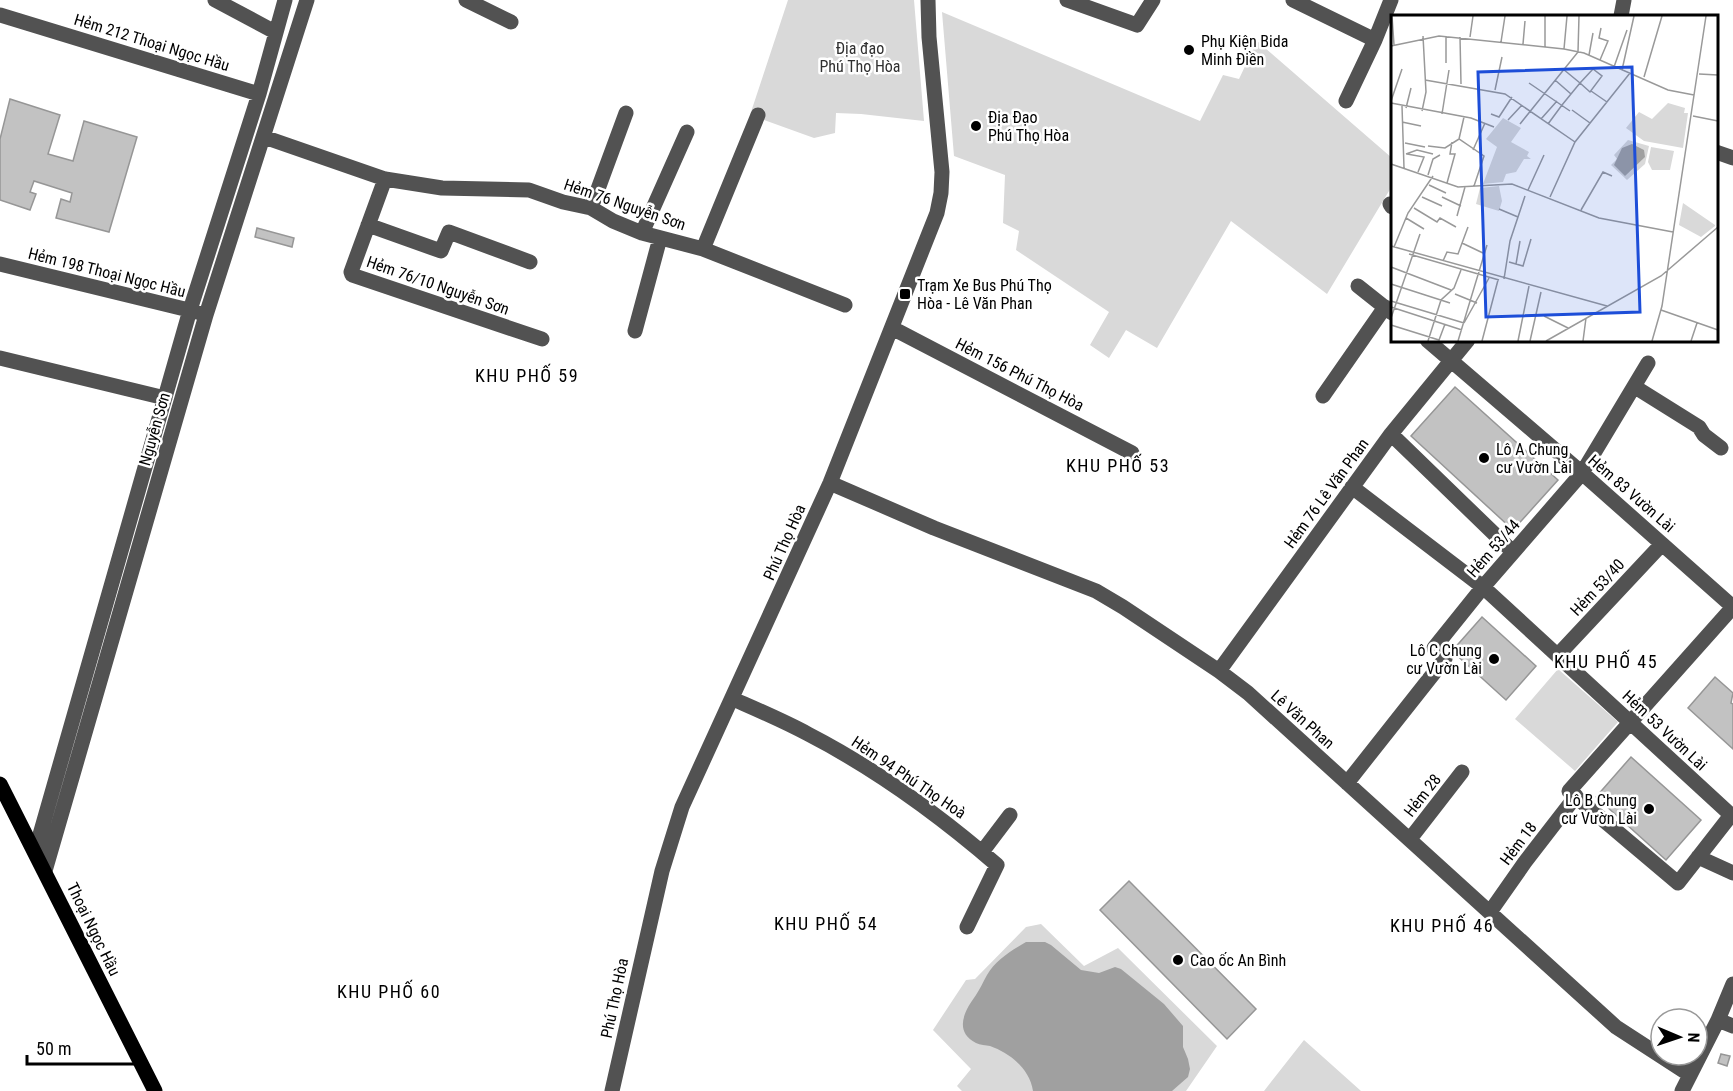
<svg xmlns="http://www.w3.org/2000/svg" width="1733" height="1091" font-family="'Roboto Condensed',sans-serif">
<rect width="100%" height="100%" fill="#fff"/>
<path fill="#d9d9d9" d="M788,0H914L924,121L861,114L836,113L835,133L814,138L750,115Z
M942,12L1200,121L1223,75L1239,79L1257,41L1392,158V186L1327,294L1231,221L1157,348L1126,330L1109,358L1090,345L1109,312L1016,250L1019,231L1003,223L1005,175L954,156Z
M1558,669L1618,722L1575,771L1515,719Z
M1041,924L1084,966L1118,948L1217,1046L1186,1091H962L957,1086L971,1069L933,1030L966,980L975,979L1026,927Z
M1304,1040L1361,1091H1264Z"/>
<path fill="#a0a0a0" d="M1026,942H1045L1051,945L1081,970L1099,973L1115,967L1121,969L1164,1004L1183,1026V1047L1188,1059L1190,1069L1188,1077L1172,1091H1033C1030,1069 1010,1053 990,1046C986,1045 980,1045 976,1043C953,1031 965,1010 976,995C980,989 983,982 987,975C996,960 1011,951 1026,942Z"/>
<path fill="#c2c2c2" stroke="#969696" stroke-width="1.5" d="M10,99L60,115L48,154L73,161L84,121L137,137L109,232L56,218L61,199L70,202L72,193L34,181L30,192L36,194L30,210L0,200V139Z
M257,228L294,238L292,247L255,237Z
M1455,387L1558,480L1513,530L1411,436Z
M1482,617L1536,666L1506,700L1452,651Z
M1715,677L1733,693L1731,703L1733,704V749L1688,708Z
M1631,757L1701,820L1666,860L1596,797Z
M1129,881L1256,1009L1227,1039L1100,910Z
M1721,1054L1730,1056L1727,1066L1718,1063Z"/>
<g fill="none" stroke-linecap="round" stroke-linejoin="round">
<path stroke="#525252" stroke-width="15" d="M215,0L275,32
M466,0L511,22
M1067,0L1137,25L1153,0
M1293,0L1375,40
M0,15L259,94
M1621,16L1624,0
M1346,101L1375,40L1391,0
M264,137L385,179L442,188L529,190L563,202L591,208L613,221L642,233L703,249L845,305
M1716,152L1733,158
M385,179L351,272L352,275L542,339
M1390,204L1392,207
M591,208L626,113
M368,225L441,251L449,232L530,262
M642,233L687,132
M703,249L758,115
M0,264L197,312
M1358,286L1392,313
M892,328L1132,453
M635,331L660,238
M1427,340L1582,473L1733,607
M0,358L165,398
M1635,387L1699,427L1704,435L1721,448
M1323,396L1385,307
M1391,434L1513,552
M830,483L934,528L1096,591L1123,607L1219,671L1248,693L1616,1027L1690,1075
M1352,487L1483,587L1731,815L1678,883L1569,791L1733,607
M1434,648L1483,587L1582,473L1648,363
M1558,655L1662,544
M1219,671L1391,434L1468,340
M733,699C758,710 784,721 808,734C876,769 939,815 997,865L967,927
M1347,783L1445,659
M1410,839L1462,772
M35,852L190,310L259,94L285,0
M982,852L1010,815
M1698,857L1733,873
M45,871L206,315L307,0
M1490,912L1525,862L1576,796
M1718,1020L1733,1026
M612,1091L662,871L682,807L830,483L937,213L941,193L942,172L929,37L928,0
M1682,1091L1718,1020L1733,984"/>
<path stroke="#000" stroke-width="15" d="M0,784L155,1091"/>
</g>
<g fill="#000" stroke="#fff" stroke-width="2">
<circle cx="1189" cy="50" r="6"/>
<circle cx="976" cy="126" r="6"/>
<rect x="899" y="288" width="12" height="12" rx="3"/>
<circle cx="1484" cy="458" r="6"/>
<circle cx="1494" cy="659" r="6"/>
<circle cx="1649" cy="809" r="6"/>
<circle cx="1178" cy="960" r="6"/>
</g>
<g text-anchor="middle" stroke-width="5" stroke-linejoin="round" paint-order="stroke">
<g font-size="16" fill="#000" stroke="#fff" text-anchor="start">
<text x="1201" y="47">Phụ Kiện Bida<tspan x="1201" dy="18">Minh Điền</tspan></text>
<text x="988" y="123">Địa Đạo<tspan x="988" dy="18">Phú Thọ Hòa</tspan></text>
<text x="917" y="291">Trạm Xe Bus Phú Thọ<tspan x="917" dy="18">Hòa - Lê Văn Phan</tspan></text>
<text x="1496" y="455">Lô A Chung<tspan x="1496" dy="18">cư Vườn Lài</tspan></text>
<text x="1482" y="656" text-anchor="end">Lô C Chung<tspan x="1482" dy="18">cư Vườn Lài</tspan></text>
<text x="1637" y="806" text-anchor="end">Lô B Chung<tspan x="1637" dy="18">cư Vườn Lài</tspan></text>
<text x="1190" y="966">Cao ốc An Bình</text>
</g>
<g font-size="16" fill="#000" stroke="#fff">
<text transform="translate(152 42) rotate(17)" y="6">Hẻm 212 Thoại Ngọc Hầu</text>
<text transform="translate(625 204) rotate(19)" y="6">Hẻm 76 Nguyễn Sơn</text>
<text transform="translate(107 272) rotate(14)" y="6">Hẻm 198 Thoại Ngọc Hầu</text>
<text transform="translate(438 285) rotate(19)" y="6">Hẻm 76/10 Nguyễn Sơn</text>
<text transform="translate(1020 374) rotate(27)" y="6">Hẻm 156 Phú Thọ Hòa</text>
<text transform="translate(154 429) rotate(-74)" y="6">Nguyễn Sơn</text>
<text transform="translate(1326 493) rotate(-54)" y="6">Hẻm 76 Lê Văn Phan</text>
<text transform="translate(1632 493) rotate(41)" y="6">Hẻm 83 Vườn Lài</text>
<text transform="translate(784 542) rotate(-66)" y="6">Phú Thọ Hòa</text>
<text transform="translate(1493 548) rotate(-49)" y="6">Hẻm 53/44</text>
<text transform="translate(1597 587) rotate(-47)" y="6">Hẻm 53/40</text>
<text transform="translate(1303 719) rotate(42)" y="6">Lê Văn Phan</text>
<text transform="translate(1665 730) rotate(43)" y="6">Hẻm 53 Vườn Lài</text>
<text transform="translate(909 777) rotate(34)" y="6">Hẻm 94 Phú Thọ Hoà</text>
<text transform="translate(1422 795) rotate(-52)" y="6">Hẻm 28</text>
<text transform="translate(1518 843) rotate(-53)" y="6">Hẻm 18</text>
<text transform="translate(94 929) rotate(64)" y="6">Thoại Ngọc Hầu</text>
<text transform="translate(614 998) rotate(-78)" y="6">Phú Thọ Hòa</text>
</g>
<g font-size="16" fill="#303030" stroke="#fff">
<text x="860" y="54">Địa đạo<tspan x="860" dy="18">Phú Thọ Hòa</tspan></text>
</g>
<g font-size="18" letter-spacing="1.5" fill="#000" stroke="#fff">
<text x="527" y="382">KHU PHỐ 59</text>
<text x="1118" y="472">KHU PHỐ 53</text>
<text x="1606" y="668">KHU PHỐ 45</text>
<text x="826" y="930">KHU PHỐ 54</text>
<text x="1442" y="932">KHU PHỐ 46</text>
<text x="389" y="998">KHU PHỐ 60</text>
</g>
</g>
<g transform="translate(1391 15)">
<rect width="327" height="327" fill="#fff"/>
<path d="M277,88L294,93L293,98H297L292,133L253,126L235,113L248,97L261,104ZM112,103L130,113L120,127L138,137L136,141L140,144H133L125,157L115,159L112,167L92,169L106,132L95,124ZM237,125L258,131L254,149L236,165L220,150L226,144L223,140ZM260,132L283,136L279,155H261L257,147ZM108,171L111,186L108,196L85,189L89,173ZM292,188L324,210V211L310,222L288,210Z" fill="#d9d9d9"/>
<path d="M241,129L253,135L254,142L234,161L223,150L231,133Z" fill="#a0a0a0"/>
<path fill="none" stroke="#999" stroke-width="1.5" d="M1,1L3,30M154,1V32M55,21V48M69,22L70,69M79,22L82,1M110,27L114,1M132,29L134,6M0,31L48,21L173,34L193,38L277,75L303,80M173,34L176,1M198,40L202,18M209,45L217,26L208,23L210,13M223,52L236,15M231,55L243,1M308,59L327,60M253,62L271,1M34,65L114,79L184,127M164,65L180,79M138,68L179,96M104,75L111,42M200,76L216,87M0,86L11,54M0,88L80,103L103,112M11,91L13,153M15,93L20,73M181,95L199,108M31,96L35,77L32,21M51,99L58,55M100,99L108,102L121,82M302,101L327,106M150,104L166,86M117,105L131,90M11,107L30,111M129,109L187,37L188,1M157,109L171,90L189,68L202,54L211,61L199,77L189,68L172,54M68,124L73,102M14,128L34,132M37,131L54,133L68,124L93,141L83,171M82,135L94,108M15,139L26,135L42,139M16,139L33,142L27,157M0,149L67,172L121,169L208,203L282,217M37,160L42,144L49,140M56,168L64,139H59L61,127M38,170L55,178M137,175L153,140M31,182L51,191M51,182L70,191M159,182L184,127L239,58M23,193L46,207L49,203L65,212M108,194L127,202M190,195L212,157L221,161M66,201L74,172M15,203L33,214M71,228L92,238M0,231L216,291M3,232L17,198L42,161M18,239L108,265M52,246L56,237L67,239L77,212M118,247L132,251L140,224M125,249L129,226M0,252L60,275M113,264L119,226L134,181M0,269L59,288M64,279L86,288M0,286L73,308M0,292L71,315M270,295L327,315M153,301L177,313M0,303L29,219M73,308L98,263M0,310L48,325L54,309M37,326L50,285L63,273L70,255M67,326L96,230M91,326L107,265M127,326L138,271M139,326L150,277M155,326L270,261L327,212M192,326L195,303M261,326L271,291L315,1M300,326L306,308"/>
<path fill="#1d4ed8" fill-opacity="0.15" stroke="#1d4ed8" stroke-width="3" d="M241,52L249,297L95,302L87,57Z"/>
<rect width="327" height="327" fill="none" stroke="#000" stroke-width="3"/>
</g>
<g transform="translate(1679 1037) rotate(92)"><circle r="28" fill="#ffffff" stroke="#999999" stroke-width="1.5"/>
<path d="M0-4.5L10 22L0 15L-10 22Z" fill="#000000"/>
<text y="-9" font-size="16" font-weight="bold" text-anchor="middle" fill="#000000">N</text>
</g>
<path d="M27 1055v9h116v-9" fill="none" stroke="#000000" stroke-width="3"/>
<text x="36" y="1055" font-size="18" fill="#000000" stroke="#ffffff" stroke-width="4.5" paint-order="stroke">50 m</text>
</svg>
